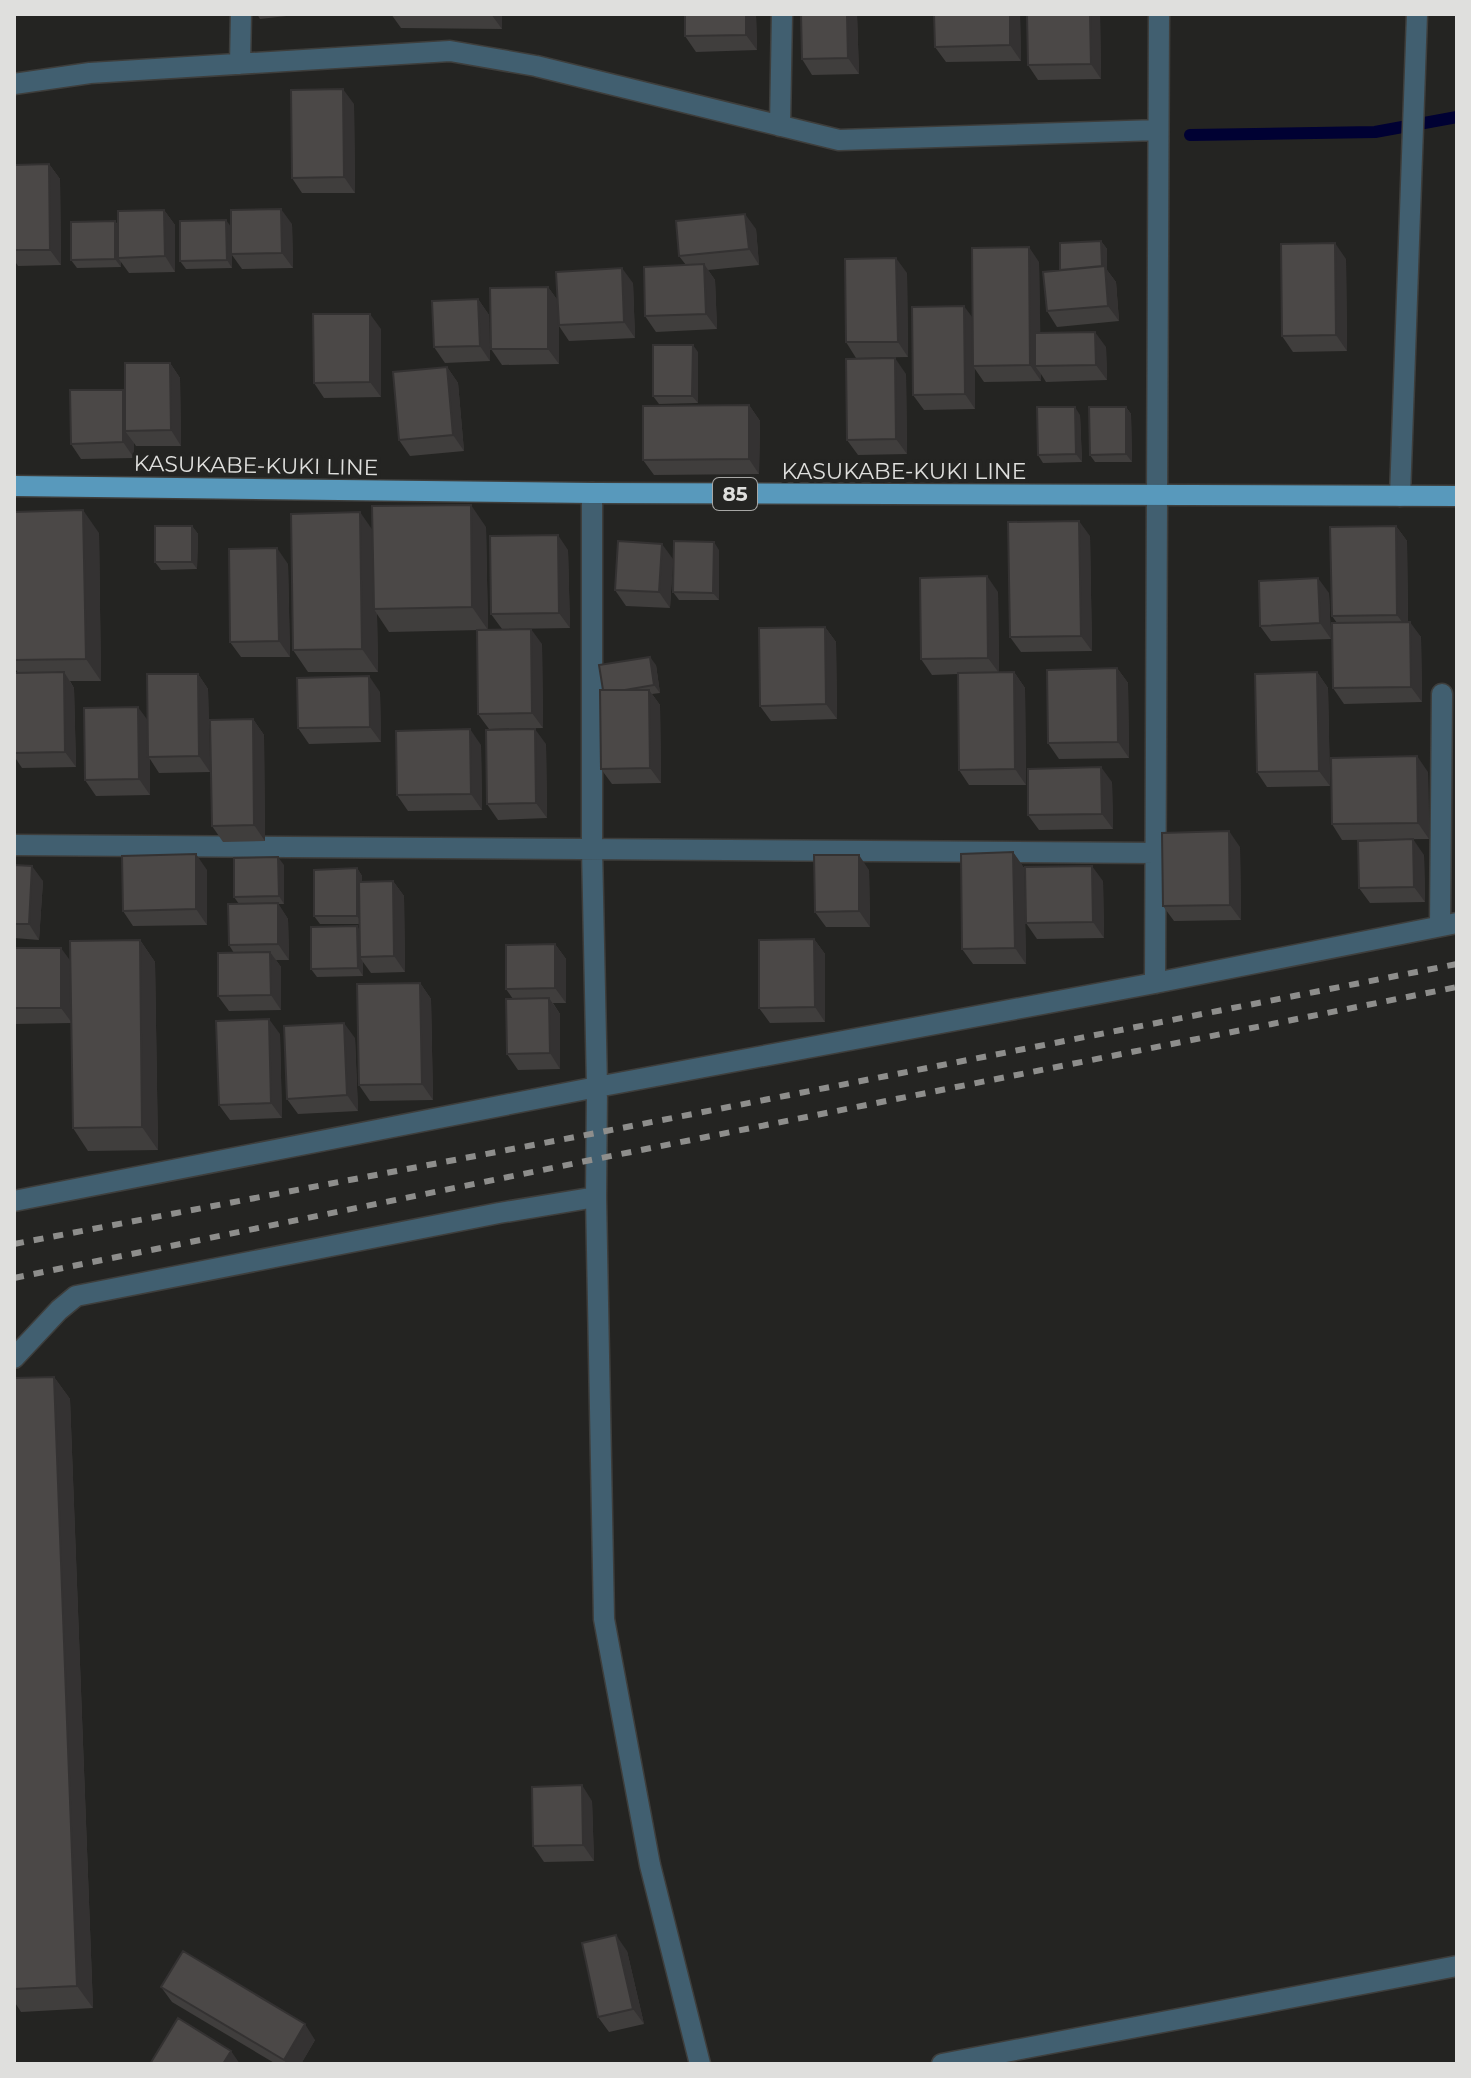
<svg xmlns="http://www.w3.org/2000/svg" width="1471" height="2078" font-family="Montserrat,sans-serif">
<rect width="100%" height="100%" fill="#242422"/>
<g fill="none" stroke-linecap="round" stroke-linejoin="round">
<path stroke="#000133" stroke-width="12" d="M1190,135L1375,132L1457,117"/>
<g stroke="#3e3e3c" stroke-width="23">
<path id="minor" d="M240,64L241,14
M14,84L90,73L450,51L536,66L839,140L1158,130
M780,126L782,14
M592,493V849L597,1087L596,1197L604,1619L650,1865L700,2064
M1400,496L1417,14
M14,845L1156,853
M1440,926L1442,694
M1155,983L1159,14
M14,1201L597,1087L1155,983L1457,923
M14,1358L59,1310L76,1296L499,1213L596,1197
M942,2064L1457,1966"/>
</g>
<g stroke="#3e3e3c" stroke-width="23">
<path id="major" d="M14,486L592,493L1457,496"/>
</g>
<use href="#minor" stroke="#415f70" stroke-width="20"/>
<use href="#major" stroke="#5899bc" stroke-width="20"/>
<path stroke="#8e8e8c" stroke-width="6" stroke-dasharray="10 10" stroke-linecap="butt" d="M14,1244L596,1133L1457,964
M14,1278L596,1159L1457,987"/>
</g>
<path fill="#403e3d" d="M257,14H304L260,19Z
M391,14H502V29L401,28Z
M685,14H756L757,50L696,52L685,36Z
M857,14L859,74L812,75L802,59Z
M934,14H1020L1021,61L946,62L935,47Z
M1100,14L1101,79L1038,80L1028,65Z
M354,104L355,193H302L292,178Z
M49,164L60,179L61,265L18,266L14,260V165Z
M164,210L175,225V272L129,273L121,262V267L77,268L71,260L115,221L118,225Z
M292,224L293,268L242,269L232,255V268L186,269L180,261L231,226Z
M756,229L759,265L708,270L715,280L717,329L656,332L645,316L686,265L679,256Z
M1101,241L1107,249V270L1116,282L1119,321L1057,327L1047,311L1060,270Z
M1346,259L1347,351L1293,352L1282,336Z
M1039,262L1040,332L1106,347L1107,380L1046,382L1041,374V381L984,382L975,369V409L924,410L913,395L973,319Z
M907,273L908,357L856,358L846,342Z
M633,283L635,338L569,341L559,326V364L502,365L491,349L548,287L558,301Z
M478,299L489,315L490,361L445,363L434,347Z
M381,329V397L324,398L314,383Z
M698,352V403L659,404L653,396Z
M170,363L180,378L181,446H136L134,443V458L81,459L71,444L123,390L125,393Z
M447,367L458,383L464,451L410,456L399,440Z
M906,374L907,454L858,455L847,440Z
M749,405L760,421L759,474L654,475L643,460Z
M1126,407L1131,414L1132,462H1095L1090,455Z
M1080,415L1082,462L1043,463L1038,455Z
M14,512L99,533L101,681H70L74,688L76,767L22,768L14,756V673H18L14,667Z
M192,526L198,534L197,569L161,570L155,562Z
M1396,526L1407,541L1408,622L1421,637L1422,702L1344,704L1333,688L1337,623L1332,616Z
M486,527L488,630L542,644L543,728L489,729L478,714L481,630L389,632L377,614L378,672H308L293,650L373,530Z
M1090,536L1092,651L1021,652L1010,637Z
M568,550L570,628L502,629L491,614Z
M719,550V600H679L673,592Z
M673,559L670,608L626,606L615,590Z
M288,564L290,657H241L230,642Z
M998,592L999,673L1014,672L1025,688L1026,785H969L959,770L958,674L932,675L921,659Z
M1329,593L1331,639L1271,641L1260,626Z
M825,627L836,642L837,719L771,721L760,706Z
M656,665L660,693L652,694L660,705L661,783L612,784L601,769L603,690Z
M1117,668L1128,683L1129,758L1059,759L1048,743Z
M1317,672L1328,688L1330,786L1267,787L1257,772Z
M198,674L208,689L210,772L159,773L150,759V795L96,796L85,780Z
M380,692L381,742L309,744L298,728Z
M253,719L264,735L265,841L223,842L212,826Z
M546,744L547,818L498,820L487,804Z
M481,745L482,810L408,811L397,795Z
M1428,772L1429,839L1342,840L1332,824Z
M1112,782L1113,829L1039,830L1028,815Z
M1240,847L1241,920L1174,921L1163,906Z
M1013,852L1024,868L1026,964H973L962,949Z
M1424,855L1425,902L1370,903L1359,888Z
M14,865L43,881L39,940L14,938Z
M284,865V904H278L288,919L289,960H276L281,967V1010L229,1011L218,996L234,953L229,945L239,904L234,897Z
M357,868L362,876V882L393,881L404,896L405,972L371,973L363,962V976L317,977L311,969L360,929V924H320L314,916Z
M207,870V925L133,926L123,911Z
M869,870L870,927H826L815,912Z
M1103,881L1104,938L1037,939L1026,923Z
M814,939L825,954V1022L770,1023L759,1008Z
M140,940L155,962L158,1150L88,1151L73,1128L71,1023L14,1024V948L70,961Z
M555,944L566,959V1003H553L560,1014V1069L518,1070L507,1054L513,999L506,989Z
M420,983L431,999L433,1100L370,1101L359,1085Z
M280,1034L282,1118L230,1120L219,1105Z
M355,1038L358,1111L298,1114L287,1099Z
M54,1377L70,1399L93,2008L21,2012L14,2001V1378Z
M592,1801L594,1861L544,1862L533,1846Z
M627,1951L644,2024L609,2032L598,2017Z
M161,1987L315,2040L301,2064H276L172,2002Z"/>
<path fill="#343232" d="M491,14H502V29Z
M746,14H756L757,50L746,35Z
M847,14H857L859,74L848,58Z
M1010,14H1020L1021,61L1010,45Z
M1090,14H1100L1101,79L1091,64Z
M343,89L354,104L355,193L344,177Z
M49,164L60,179L61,265L50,250Z
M281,209L292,224L293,268L282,253Z
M164,210L175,225V272L165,256Z
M745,214L756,229L759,265L749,249Z
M226,220L232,228V268L227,260Z
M115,221L120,229L118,258L121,262V267L115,259Z
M1101,241L1107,249V270L1116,282L1119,321L1108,306L1102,272Z
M1335,243L1346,259L1347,351L1336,335Z
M1029,247L1039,262L1041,366H1035L1041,374V381L1030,365Z
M896,258L907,273L908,357L898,342Z
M704,264L715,280L717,329L706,314Z
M622,268L633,283L635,338L624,322Z
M548,287L559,302V364L548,349Z
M478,299L489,315L490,361L480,346Z
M964,306L975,321L973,366L975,369V409L965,394Z
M370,314L381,329V397L370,382Z
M1095,332L1106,347L1107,380L1096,365Z
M693,345L698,352V403L692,396Z
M895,358L906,374L907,454L896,439Z
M170,363L180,378L181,446L171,430Z
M447,367L458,383L464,451L453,435Z
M123,390L134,405L125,431L134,443V458L123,442Z
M749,405L760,421L759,474L749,459Z
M1075,407L1080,415L1082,462L1076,454Z
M1126,407L1131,414L1132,462L1126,454Z
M471,505L486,527L488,630L472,607Z
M83,510L99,533L101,681L86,659Z
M360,512L376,535L374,609L377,614L378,672L362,649Z
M1079,521L1090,536L1092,651L1081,636Z
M192,526L198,534L197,569L192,562Z
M1396,526L1407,541L1408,630L1397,615Z
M558,535L568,550L570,628L559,613Z
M714,542L719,550V600L713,593Z
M662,544L673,559L670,608L659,592Z
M277,548L288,564L290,657L279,641Z
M987,576L998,592L999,673L988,658Z
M1318,578L1329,593L1331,639L1320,623Z
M1410,622L1421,637L1422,702L1411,687Z
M825,627L836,642L837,719L826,704Z
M531,629L542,644L543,728L532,713Z
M650,657L656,665L660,693L654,685Z
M1117,668L1128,683L1129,758L1118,742Z
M64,672L74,688L76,767L65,752Z
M1014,672L1025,688L1026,785L1015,769Z
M1317,672L1328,688L1330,786L1319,771Z
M198,674L208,689L210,772L199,756Z
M369,676L380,692L381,742L370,727Z
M649,690L660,705L661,783L650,768Z
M138,707L149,722L148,757L150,759V795L139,779Z
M253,719L264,735L265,841L254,825Z
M470,729L481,745L482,810L471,794Z
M535,729L546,744L547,818L536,803Z
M1417,756L1428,772L1429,839L1418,823Z
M1101,767L1112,782L1113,829L1102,814Z
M1229,831L1240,847L1241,920L1230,905Z
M1413,839L1424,855L1425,902L1414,887Z
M1013,852L1024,868L1026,964L1015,948Z
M196,854L207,870V925L196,909Z
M859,855L869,870L870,927L859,911Z
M278,857L284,865V904L279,896Z
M32,866L43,881L39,940L29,924Z
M1092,866L1103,881L1104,938L1093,922Z
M357,868L362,876L363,924L357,916Z
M393,881L404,896L405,972L394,956Z
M278,903L288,919L289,960L278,944Z
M357,926L363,934L360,957L363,962V976L358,968Z
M814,939L825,954V1022L815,1007Z
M140,940L155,962L158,1150L142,1127Z
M555,944L566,959V1003L555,988Z
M61,948L72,963V1023L61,1008Z
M270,952L281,967V1010L271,995Z
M420,983L431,999L433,1100L422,1084Z
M549,998L560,1014V1069L550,1053Z
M269,1019L280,1034L282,1118L271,1103Z
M344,1023L355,1038L358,1111L347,1095Z
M54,1377L70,1399L93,2008L77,1986Z
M582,1785L592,1801L594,1861L583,1845Z
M616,1935L627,1951L644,2024L633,2009Z
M305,2024L315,2040L301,2064H287L284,2060Z
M231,2051L240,2064H223Z"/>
<path fill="#4b4847" stroke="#343232" stroke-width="2" d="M685,14H746V35L685,36Z
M801,14H847L848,58L802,59Z
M934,14H1010V45L935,47Z
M1027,14H1090L1091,64L1028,65Z
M343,89L344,177L292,178L291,90Z
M49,164L50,250H14V165Z
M281,209L282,253L231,254V210Z
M164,210L165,256L118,258V211Z
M745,214L749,249L679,256L676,221Z
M226,220L227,260L180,261V221Z
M115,221V259L71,260V222Z
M1101,241L1102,266L1060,270V243Z
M1335,243L1336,335L1282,336L1281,244Z
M1029,247L1030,365L973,366L972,248Z
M896,258L898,342H846L845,259Z
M704,264L706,314L645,316L644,267Z
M1105,266L1108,306L1047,311L1043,272Z
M622,268L624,322L559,325L556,272Z
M548,287V349H491L490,288Z
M478,299L480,346L434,347L432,301Z
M964,306L965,394L913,395L912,307Z
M313,314H370V382L314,383Z
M1095,332L1096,365L1035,366V333Z
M653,345H693L692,396H653Z
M895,358L896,439L847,440L846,359Z
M125,363H170L171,430L125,431Z
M447,367L453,435L399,440L393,372Z
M70,390H123V442L71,444Z
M749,405V459L643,460V406Z
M1037,407H1075L1076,454L1038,455Z
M1089,407H1126V454L1090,455Z
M471,505L472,607L374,609L372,506Z
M83,510L86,659L14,660V512Z
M360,512L362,649L293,650L291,514Z
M1079,521L1081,636L1010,637L1008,522Z
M155,526H192V562H155Z
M1396,526L1397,615L1332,616L1330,527Z
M558,535L559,613L491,614L490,536Z
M618,541L662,544L659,592L615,590Z
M674,541L714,542L713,593L673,592Z
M277,548L279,641L230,642L229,549Z
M987,576L988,658L921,659L920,578Z
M1318,578L1320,623L1260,626L1259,581Z
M1410,622L1411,687L1333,688L1332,623Z
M825,627L826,704L760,706L759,628Z
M531,629L532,713L478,714L477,630Z
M650,657L654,685L625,690H603L599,665Z
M1117,668L1118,742L1048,743L1047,670Z
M64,672L65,752L14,753V673Z
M1014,672L1015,769L959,770L958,673Z
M1317,672L1319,771L1257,772L1255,674Z
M147,674H198L199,756L148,757Z
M369,676L370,727L298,728L297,678Z
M600,690H649L650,768L601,769Z
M138,707L139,779L85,780L84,708Z
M253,719L254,825L212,826L210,720Z
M470,729L471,794L397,795L396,731Z
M535,729L536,803L487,804L486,730Z
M1417,756L1418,823L1332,824L1331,758Z
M1101,767L1102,814L1028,815V769Z
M1229,831L1230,905L1163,906L1162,833Z
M1413,839L1414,887L1359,888L1358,841Z
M1013,852L1015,948L962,949L961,854Z
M196,854V909L123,911L122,856Z
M814,855H859V911L815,912Z
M278,857L279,896L234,897V858Z
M14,865L32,866L29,924H14Z
M1092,866L1093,922L1026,923L1025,867Z
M357,868V916H314V870Z
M393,881L394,956L360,957L359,882Z
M278,903V944L229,945L228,904Z
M357,926L358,968L311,969V927Z
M814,939L815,1007L759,1008V940Z
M140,940L142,1127L73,1128L70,941Z
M555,944V988L506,989V945Z
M14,948H61V1008H14Z
M270,952L271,995L218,996V953Z
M420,983L422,1084L359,1085L357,984Z
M549,998L550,1053L507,1054L506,999Z
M269,1019L271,1103L219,1105L216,1021Z
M344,1023L347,1095L287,1099L284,1026Z
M54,1377L77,1986L14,1989V1378Z
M582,1785L583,1845L533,1846L532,1787Z
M616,1935L633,2009L598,2017L582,1943Z
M183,1951L305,2024L284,2060L161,1987Z
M178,2018L231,2051L223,2064H150Z"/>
<g text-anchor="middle" stroke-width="8" stroke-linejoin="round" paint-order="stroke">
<rect fill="#242422" stroke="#a7a7a5" stroke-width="2" x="713" y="478" width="44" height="32" rx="6"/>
<g font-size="20" font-weight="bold" fill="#dfdfdd">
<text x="735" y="501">85</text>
</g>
<g font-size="22" fill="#dfdfdd" stroke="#242422">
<text transform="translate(256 465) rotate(1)" y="8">KASUKABE-KUKI LINE</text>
<text x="904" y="479">KASUKABE-KUKI LINE</text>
</g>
</g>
<rect width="1471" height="2078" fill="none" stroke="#dfdfdd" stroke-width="32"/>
</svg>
